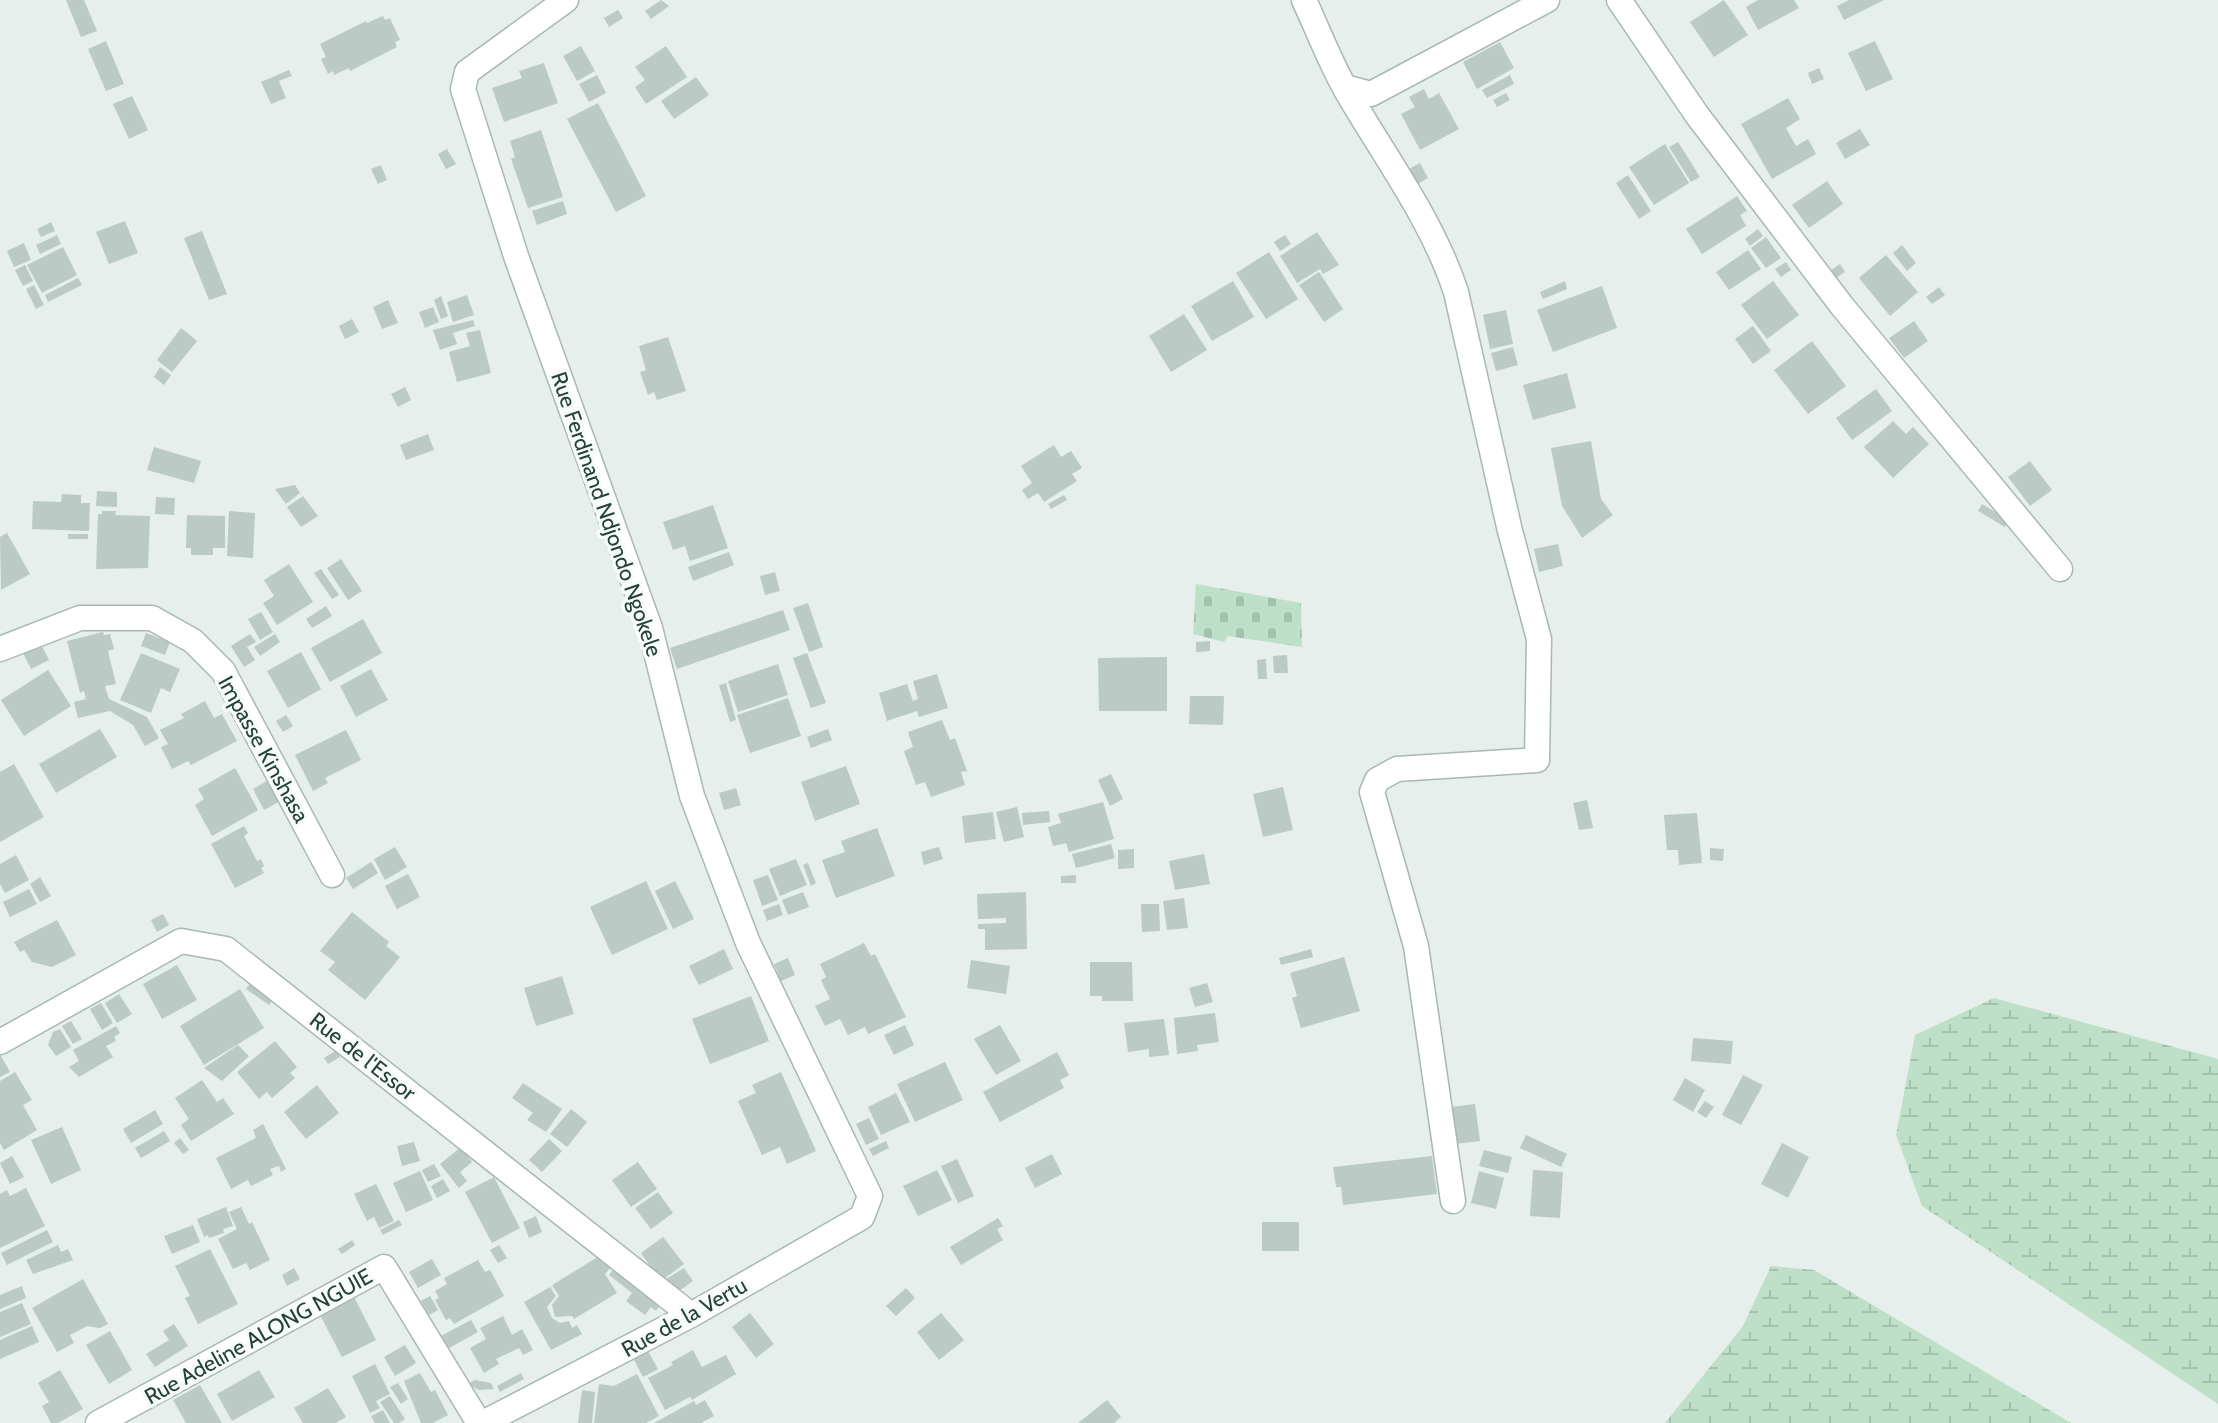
<svg xmlns="http://www.w3.org/2000/svg" width="2218" height="1423" font-family="Cabin,sans-serif">
<defs>
<pattern id="wetland-marsh" width="20" height="14" patternUnits="userSpaceOnUse" patternTransform="scale(2)"><rect width="20" height="14" fill="#bfe0c8"/><path d="M1 5h8M5 5V1M11 12h8M15 12V8" fill="none" stroke="#a4c1ad"/></pattern>
<pattern id="cemetery-stones" width="16" height="16" patternUnits="userSpaceOnUse" patternTransform="scale(2)"><rect width="16" height="16" fill="#bfe0c8"/><path d="M2 7V4a2 2 0 0 1 4 0v3zM10 15v-3a2 2 0 0 1 4 0v3z" fill="#a4c1ad"/></pattern>
</defs>
<rect width="100%" height="100%" fill="#e6efeb"/>
<path fill="url(#wetland-marsh)" d="M1994,998L2218,1059V1404L1922,1206L1896,1135L1915,1035Z
M1771,1266L1814,1270L2071,1423H1665L1743,1326Z"/>
<path fill="url(#cemetery-stones)" d="M1196,584L1301,603L1302,647L1228,636L1224,642L1193,634Z"/>
<path fill="#bbcac4" d="M66,0H84L97,31L81,37Z
M661,0L669,6L651,19L645,11Z
M1724,0L1748,35L1714,57L1690,22Z
M1758,0H1794L1799,8L1758,30L1746,7Z
M1849,0H1884L1844,20L1837,6Z
M618,10L623,18L609,27L604,18Z
M383,16L385,20L390,18L400,40L395,42L397,47L350,71L349,68L334,75L333,71L328,74L321,59L326,57L320,44L366,21L367,23Z
M106,41L124,84L106,91L88,49Z
M1875,41L1893,79L1866,91L1848,53Z
M1500,42L1514,68L1477,89L1463,62Z
M581,46L595,71L577,81L563,56Z
M666,46L687,77L646,104L635,87L645,80L635,67Z
M544,63L558,103L504,122L492,88L522,78L519,71Z
M1819,68L1824,79L1812,84L1808,73Z
M289,70L292,76L279,81L286,98L271,104L261,82Z
M597,75L606,93L589,102L579,84Z
M1510,75L1514,84L1487,98L1482,90Z
M696,77L709,95L674,119L661,101Z
M1424,89L1429,99L1439,93L1459,129L1420,150L1401,114L1415,107L1409,97Z
M1506,93L1510,100L1497,107L1493,100Z
M132,96L148,130L129,139L113,104Z
M1788,98L1800,119L1786,128L1796,146L1808,139L1816,154L1772,179L1741,124Z
M598,103L646,196L616,212L567,119Z
M1860,129L1870,145L1845,159L1836,143Z
M541,130L563,197L528,208L511,159L515,157L510,141Z
M1678,142L1700,177L1691,182L1669,147Z
M1665,144L1689,183L1654,205L1629,167Z
M447,149L456,164L446,169L438,154Z
M1420,163L1428,178L1418,184L1409,169Z
M381,165L387,180L378,184L371,169Z
M1628,175L1651,211L1639,219L1616,183Z
M1827,181L1843,204L1809,228L1792,205Z
M1737,196L1747,211L1740,215L1746,226L1702,254L1686,229Z
M563,201L567,214L537,225L532,211Z
M125,221L138,253L109,264L96,232Z
M51,222L55,231L41,237L37,229Z
M1758,229L1763,236L1750,246L1745,239Z
M202,231L227,294L209,300L184,238Z
M1317,232L1339,265L1323,274L1320,269L1297,283L1280,256Z
M57,235L61,244L40,254L36,245Z
M1285,235L1291,244L1280,251L1274,242Z
M1766,237L1781,258L1766,268L1751,248Z
M24,243L31,260L14,267L7,251Z
M1902,245L1916,263L1907,271L1893,253Z
M63,247L77,275L42,293L27,265Z
M1748,250L1761,269L1729,290L1716,272Z
M1269,252L1298,299L1266,319L1236,273Z
M1886,255L1918,292L1890,316L1859,278Z
M1786,262L1791,270L1781,277L1775,269Z
M1840,264L1845,272L1833,280L1828,272Z
M25,265L33,281L23,286L15,270Z
M1319,272L1343,309L1324,322L1299,285Z
M78,278L82,285L48,302L45,295Z
M1233,281L1254,317L1212,341L1191,306Z
M1565,281L1567,289L1543,299L1540,292Z
M1773,281L1799,315L1767,339L1741,305Z
M34,285L44,305L36,309L26,289Z
M1602,286L1617,328L1553,352L1537,310Z
M1939,287L1945,295L1932,304L1926,297Z
M467,295L474,315L453,322L447,302Z
M441,296L448,316L441,319L434,300Z
M388,300L398,323L382,329L373,307Z
M433,307L439,322L425,328L419,312Z
M1506,310L1513,344L1490,349L1483,315Z
M1184,314L1207,350L1171,372L1149,336Z
M352,319L359,332L345,339L339,326Z
M473,320L475,326L453,333L457,344L440,350L433,330Z
M1914,321L1928,341L1904,358L1889,338Z
M1753,326L1771,351L1753,364L1735,339Z
M181,328L197,341L172,372L157,360Z
M480,330L491,373L457,382L449,352L470,346L466,333Z
M668,337L686,391L657,400L654,392L648,395L640,372L646,370L639,346Z
M1812,341L1846,386L1808,414L1774,370Z
M1513,347L1518,365L1496,371L1491,353Z
M160,367L171,375L164,385L154,377Z
M1567,373L1576,408L1533,420L1523,385Z
M405,387L411,400L398,407L391,394Z
M1876,389L1892,411L1852,440L1836,418Z
M1893,421L1906,434L1913,427L1929,444L1893,478L1864,447Z
M428,434L434,450L406,460L400,445Z
M1591,441L1601,499L1613,515L1582,538L1562,506L1551,448Z
M1054,445L1061,457L1071,451L1082,468L1072,474L1077,481L1044,502L1038,493L1028,499L1022,490L1032,483L1021,466Z
M154,447L201,461L194,483L147,470Z
M2030,461L2052,490L2030,506L2008,477Z
M295,485L300,493L286,504L275,489Z
M97,491L117,492V507L96,506Z
M62,494L81,495V503H90L89,531L32,529L33,501L61,502Z
M1064,495L1067,500L1051,509L1048,504Z
M303,496L318,516L301,527L287,507Z
M156,497L175,498L174,515L155,514Z
M1982,504L2009,520L2005,527L1978,511Z
M713,505L728,548L690,561L685,546L673,550L663,522Z
M102,511H116L115,515L150,516L148,568L96,569L98,514H102Z
M229,511L255,513L253,558L227,556Z
M187,515L225,516V548H213V555H191V548H186Z
M7,533L30,574L1,590L0,537Z
M68,534H88V539H68Z
M1558,544L1563,566L1539,572L1534,549Z
M729,552L734,565L693,581L688,567Z
M341,559L362,591L348,600L327,568Z
M289,564L313,602L277,625L263,603L274,596L264,580Z
M321,569L339,595L332,599L314,573Z
M775,572L780,591L765,595L760,576Z
M808,603L823,647L809,652L793,608Z
M326,606L332,616L312,628L306,619Z
M783,610L790,630L677,669L670,648Z
M261,612L273,632L260,640L248,619Z
M363,619L382,653L330,682L311,648Z
M103,632L104,635L110,634L114,649L108,651L116,684L105,686L109,699L147,717L159,738L145,746L133,725L110,711L78,718L74,702L86,699L84,691L80,693L67,641Z
M146,633L170,642L165,655L141,646Z
M250,634L256,642L247,647L255,660L244,667L231,646Z
M275,634L280,642L260,656L254,647Z
M1210,641V651L1196,652V642Z
M40,642L49,660L31,669L22,651Z
M301,652L321,689L288,708L267,671Z
M141,653L180,669L170,692L161,688L151,713L120,700Z
M807,653L826,703L811,708L793,658Z
M1287,655L1288,673H1274L1273,656Z
M1167,657V711H1099L1098,658Z
M1266,659L1267,679H1258L1257,660Z
M778,664L788,695L738,712L728,681Z
M371,669L388,700L356,717L340,686Z
M48,670L71,706L24,736L1,700Z
M937,674L948,708L919,717L917,711L887,721L879,693L907,684L913,701L918,699L913,681Z
M726,683L736,720L730,722L719,685Z
M1190,696H1224L1223,725L1189,724Z
M788,698L801,736L750,753L737,715Z
M205,701L214,718L222,714L237,741L191,765L188,761L172,769L161,747L168,744L160,730L184,718L181,714Z
M286,715L293,726L283,732L276,721Z
M942,720L950,740L955,738L967,771L961,772L965,785L931,797L925,782L916,785L904,751L913,747L908,732Z
M100,729L117,757L56,793L39,764Z
M828,729L832,740L811,748L807,737Z
M346,730L361,760L325,778L328,783L313,791L295,755Z
M14,764L44,817L0,842V772Z
M846,766L860,804L815,821L801,782Z
M235,768L258,810L212,836L195,805L204,799L198,789Z
M1111,774L1123,799L1110,806L1098,780Z
M270,779L282,800L264,810L253,789Z
M1283,787L1293,830L1263,837L1253,794Z
M736,788L741,805L724,810L719,793Z
M1587,800L1593,828L1579,830L1573,803Z
M1103,802L1114,839L1069,852L1066,843L1053,846L1048,827L1061,823L1058,814Z
M1017,807L1024,837L1004,842L996,812Z
M1049,811L1050,822L1023,825L1022,813Z
M993,812L996,839L965,843L962,816Z
M1697,813L1702,863L1679,865L1678,850H1667L1664,815Z
M244,826L248,833L244,836L257,861L261,859L264,866L261,868L264,873L235,888L211,844Z
M877,828L895,876L836,898L822,860L845,852L841,841Z
M1111,844L1115,858L1076,868L1072,854Z
M395,847L407,867L385,880L374,859Z
M939,847L943,859L924,865L921,852Z
M1710,848L1724,849L1723,861L1710,860Z
M1134,849V868L1118,869V850Z
M1204,854L1210,884L1175,890L1169,861Z
M16,855L29,880L5,893L0,884V864Z
M796,859L807,885L780,896L769,869Z
M371,862L378,873L353,889L346,878Z
M808,863L816,883L811,886L803,865Z
M408,874L420,897L397,909L385,886Z
M768,875L778,900L762,906L753,880Z
M1076,875V883H1061V876Z
M40,877L51,896L40,902L30,884Z
M646,881L668,929L612,955L590,907Z
M675,881L694,919L673,929L655,891Z
M29,889L37,904L10,917L3,902Z
M803,892L809,907L788,915L782,900Z
M1026,892L1027,949L985,950V929H978V924L1006,923V918L978,919L977,894Z
M1184,898L1188,928L1167,930L1163,901Z
M779,904L783,915L767,921L763,910Z
M1141,904H1159L1160,931L1142,932Z
M352,912L389,942L386,946L400,957L365,1000L328,970L335,962L320,951Z
M163,914L169,925L157,932L151,920Z
M57,920L76,955L52,967L32,962L24,950L20,952L14,942Z
M864,943L871,956L875,954L906,1017L868,1034L865,1027L848,1035L840,1019L825,1026L815,1006L830,999L821,980L826,977L820,964Z
M724,949L733,969L699,985L689,966Z
M1311,949L1313,957L1281,965L1279,958Z
M1344,957L1360,1011L1301,1028L1292,998L1297,996L1290,973Z
M788,958L795,975L781,981L774,964Z
M971,960L1010,966L1006,994L967,988Z
M1090,962H1132L1133,1001H1102V996H1090Z
M177,965L197,1000L162,1019L143,984Z
M562,976L574,1014L536,1026L524,988Z
M252,981L274,998L269,1005L246,989Z
M1207,983L1213,1002L1195,1007L1189,988Z
M240,989L264,1028L204,1065L180,1026Z
M119,994L132,1014L117,1023L105,1003Z
M751,996L769,1041L710,1064L692,1019Z
M101,1003L113,1023L102,1030L90,1009Z
M1215,1013L1219,1042L1197,1045L1198,1051L1177,1054L1174,1018Z
M1164,1019L1169,1055L1149,1057V1049L1128,1052L1124,1023Z
M71,1021L82,1039L73,1044L62,1026Z
M905,1025L914,1045L894,1055L884,1035Z
M1000,1025L1021,1061L996,1075L974,1039Z
M116,1026L120,1033L114,1037L116,1041L106,1046L113,1057L79,1077L69,1067L79,1061L73,1050Z
M60,1029L71,1047L56,1056L48,1045L53,1032Z
M1693,1038L1733,1041L1731,1064L1691,1061Z
M275,1041L297,1067L290,1073L295,1078L272,1098L267,1092L259,1099L237,1072Z
M238,1045L249,1056L222,1081L204,1068Z
M337,1050L340,1057L328,1064L324,1058Z
M1057,1052L1069,1075L1060,1080L1064,1088L1000,1122L983,1092Z
M0,1054L10,1072L0,1077Z
M945,1062L963,1100L915,1122L897,1084Z
M15,1072L32,1100L23,1105L37,1130L4,1150L0,1143V1081Z
M781,1072L816,1151L787,1164L780,1147L762,1155L738,1101L756,1093L752,1085Z
M1743,1075L1763,1085L1741,1125L1722,1115Z
M1685,1078L1705,1090L1693,1112L1673,1100Z
M202,1080L217,1102L223,1098L234,1114L191,1141L181,1125L189,1119L175,1098Z
M523,1083L562,1109L546,1132L527,1120L533,1113L512,1098Z
M317,1085L339,1113L306,1139L284,1112Z
M896,1093L910,1122L881,1135L868,1107Z
M1705,1101L1714,1107L1706,1118L1697,1112Z
M1475,1104L1480,1141L1455,1144L1451,1107Z
M571,1109L587,1122L567,1147L550,1134Z
M155,1110L163,1124L131,1143L123,1129Z
M869,1118L879,1139L866,1145L856,1124Z
M263,1124L286,1169L281,1172L279,1166L270,1169L273,1175L251,1186L248,1180L231,1189L216,1158L256,1138L253,1130Z
M62,1127L81,1170L51,1184L31,1140Z
M164,1131L170,1141L141,1158L135,1148Z
M1526,1135L1567,1154L1561,1167L1520,1148Z
M180,1138L189,1150L183,1154L174,1143Z
M549,1139L562,1151L542,1172L529,1160Z
M886,1141L889,1148L873,1156L869,1149Z
M414,1142L420,1161L402,1166L397,1146Z
M1782,1143L1809,1157L1788,1198L1761,1184Z
M461,1147L472,1162L460,1172L467,1181L459,1188L440,1164Z
M1484,1150L1512,1157L1508,1173L1479,1166Z
M1052,1154L1062,1174L1035,1188L1025,1168Z
M12,1156L24,1177L10,1184L0,1163Z
M1432,1156L1437,1194L1343,1205L1341,1187H1336L1333,1167Z
M957,1159L974,1196L958,1203L941,1166Z
M638,1162L657,1189L631,1207L612,1180Z
M434,1164L441,1176L428,1182L422,1170Z
M937,1170L952,1200L918,1216L903,1186Z
M1533,1170L1563,1172L1560,1218L1530,1216Z
M420,1171L433,1200L406,1212L393,1183Z
M1479,1171L1504,1178L1496,1209L1471,1203Z
M494,1177L520,1228L492,1243L465,1192Z
M443,1179L450,1191L437,1198L431,1186Z
M376,1184L394,1221L379,1228L374,1217L367,1221L354,1194Z
M26,1188L45,1226L0,1248V1194L7,1190L10,1196Z
M658,1192L673,1213L651,1229L635,1208Z
M226,1207L233,1226L223,1229L224,1233L209,1238L208,1235L204,1237L197,1219Z
M241,1207L249,1224L252,1222L270,1260L250,1270L246,1263L233,1269L218,1239L237,1229L229,1212Z
M536,1216L542,1232L529,1238L523,1222Z
M998,1218L1003,1226L997,1229L1003,1240L961,1265L950,1247Z
M399,1220L402,1225L383,1235L380,1230Z
M1262,1222H1299V1251H1262Z
M193,1225L200,1242L172,1254L164,1236Z
M47,1230L53,1242L7,1265L1,1253Z
M663,1237L684,1264L661,1281L641,1253Z
M352,1240L355,1245L342,1254L338,1249Z
M58,1245L61,1252L68,1249L73,1260L33,1274L26,1260Z
M499,1245L507,1258L498,1263L490,1250Z
M210,1249L238,1304L198,1324L185,1298L190,1296L175,1266Z
M601,1255L613,1265L605,1274L617,1293L574,1319L572,1316L555,1317L552,1305L559,1296L552,1285Z
M432,1259L441,1275L418,1288L409,1272Z
M478,1260L485,1272L490,1270L504,1296L454,1324L450,1318L446,1320L435,1300L439,1298L435,1291L447,1284L444,1278Z
M615,1267L662,1302L656,1311L651,1307L645,1315L626,1301L632,1293L609,1275Z
M294,1268L300,1279L287,1286L282,1275Z
M684,1268L693,1281L679,1291L663,1281Z
M83,1279L108,1324L100,1328L87,1326L70,1335L74,1343L57,1352L32,1308Z
M22,1286L26,1298L0,1309V1295Z
M550,1287L556,1296L547,1307L552,1318L560,1323L569,1321L572,1328L577,1325L582,1334L551,1350L524,1302Z
M906,1288L915,1298L896,1316L886,1306Z
M430,1296L438,1310L429,1315L421,1301Z
M354,1297L376,1340L342,1357L320,1315Z
M22,1303L31,1324L0,1337V1312Z
M750,1313L774,1344L756,1358L732,1327Z
M941,1313L964,1340L939,1360L917,1332Z
M503,1316L512,1335L522,1329L533,1350L523,1355L519,1348L496,1359L499,1364L484,1373L470,1348L486,1339L480,1328Z
M471,1320L478,1332L444,1351L437,1338Z
M174,1324L188,1346L155,1367L146,1354L169,1340L163,1331Z
M32,1326L39,1342L0,1359V1340Z
M110,1331L132,1370L109,1384L86,1345Z
M405,1345L416,1363L395,1376L384,1357Z
M693,1350L702,1367L726,1355L736,1374L692,1400L690,1397L665,1410L648,1378L673,1365L671,1362Z
M648,1351L658,1369L643,1377L633,1358Z
M375,1364L390,1394L376,1401L380,1408L370,1413L352,1376Z
M60,1370L83,1409L58,1423H51L42,1406L49,1402L38,1383Z
M259,1370L275,1397L232,1421L217,1394Z
M420,1373L431,1392L435,1390L448,1415L433,1423H421L404,1381Z
M521,1373L524,1379L500,1392L497,1386Z
M637,1374L659,1416L646,1423H594L599,1384L614,1386Z
M475,1380L491,1383L494,1389L479,1390L468,1384Z
M398,1383L408,1399L401,1404L394,1393L396,1392L394,1393L390,1387Z
M200,1385L222,1423H186L173,1400Z
M328,1388L346,1417L336,1423H303L294,1408Z
M582,1390L595,1392L592,1423H578Z
M390,1396L405,1419L399,1423H394L380,1402Z
M705,1400L714,1416L701,1423H654L694,1401L696,1405Z
M1107,1400L1121,1417L1114,1423H1078Z
M383,1410L390,1423H375L371,1416Z"/>
<g fill="none" stroke-linecap="round" stroke-linejoin="round">
<g stroke="#a8b8b2" stroke-width="27">
<path id="minor" d="M1304,0C1318,30 1330,62 1346,90C1384,156 1432,219 1456,292L1510,531L1539,639L1537,760L1397,769L1377,780L1372,792L1416,946L1453,1201
M1619,0L1697,115L1842,306L2060,569
M1345,87L1371,94L1547,0
M0,649L80,618H152L193,641L223,671L332,875
M0,1042L181,941L226,949L691,1315
M98,1423L384,1267L479,1423
M483,1423L691,1315L862,1217L870,1196L748,943L692,796L650,628L516,256L463,89L467,72L566,0"/>
</g>
<use href="#minor" stroke="#fff" stroke-width="24"/>
</g>
<g text-anchor="middle" stroke-width="7" stroke-linejoin="round" paint-order="stroke">
<g font-size="22" fill="#24423a" stroke="#f7fbf9">
<text transform="translate(607 514) rotate(71)" y="8">Rue Ferdinand Ndjondo Ngokele</text>
<text transform="translate(264 749) rotate(61)" y="8">Impasse Kinshasa</text>
<text transform="translate(363 1056) rotate(38)" y="8">Rue de l'Essor</text>
<text transform="translate(684 1317) rotate(-29)" y="8">Rue de la Vertu</text>
<text transform="translate(258 1336) rotate(-29)" y="8">Rue Adeline ALONG NGUIE</text>
</g>
</g>
</svg>
